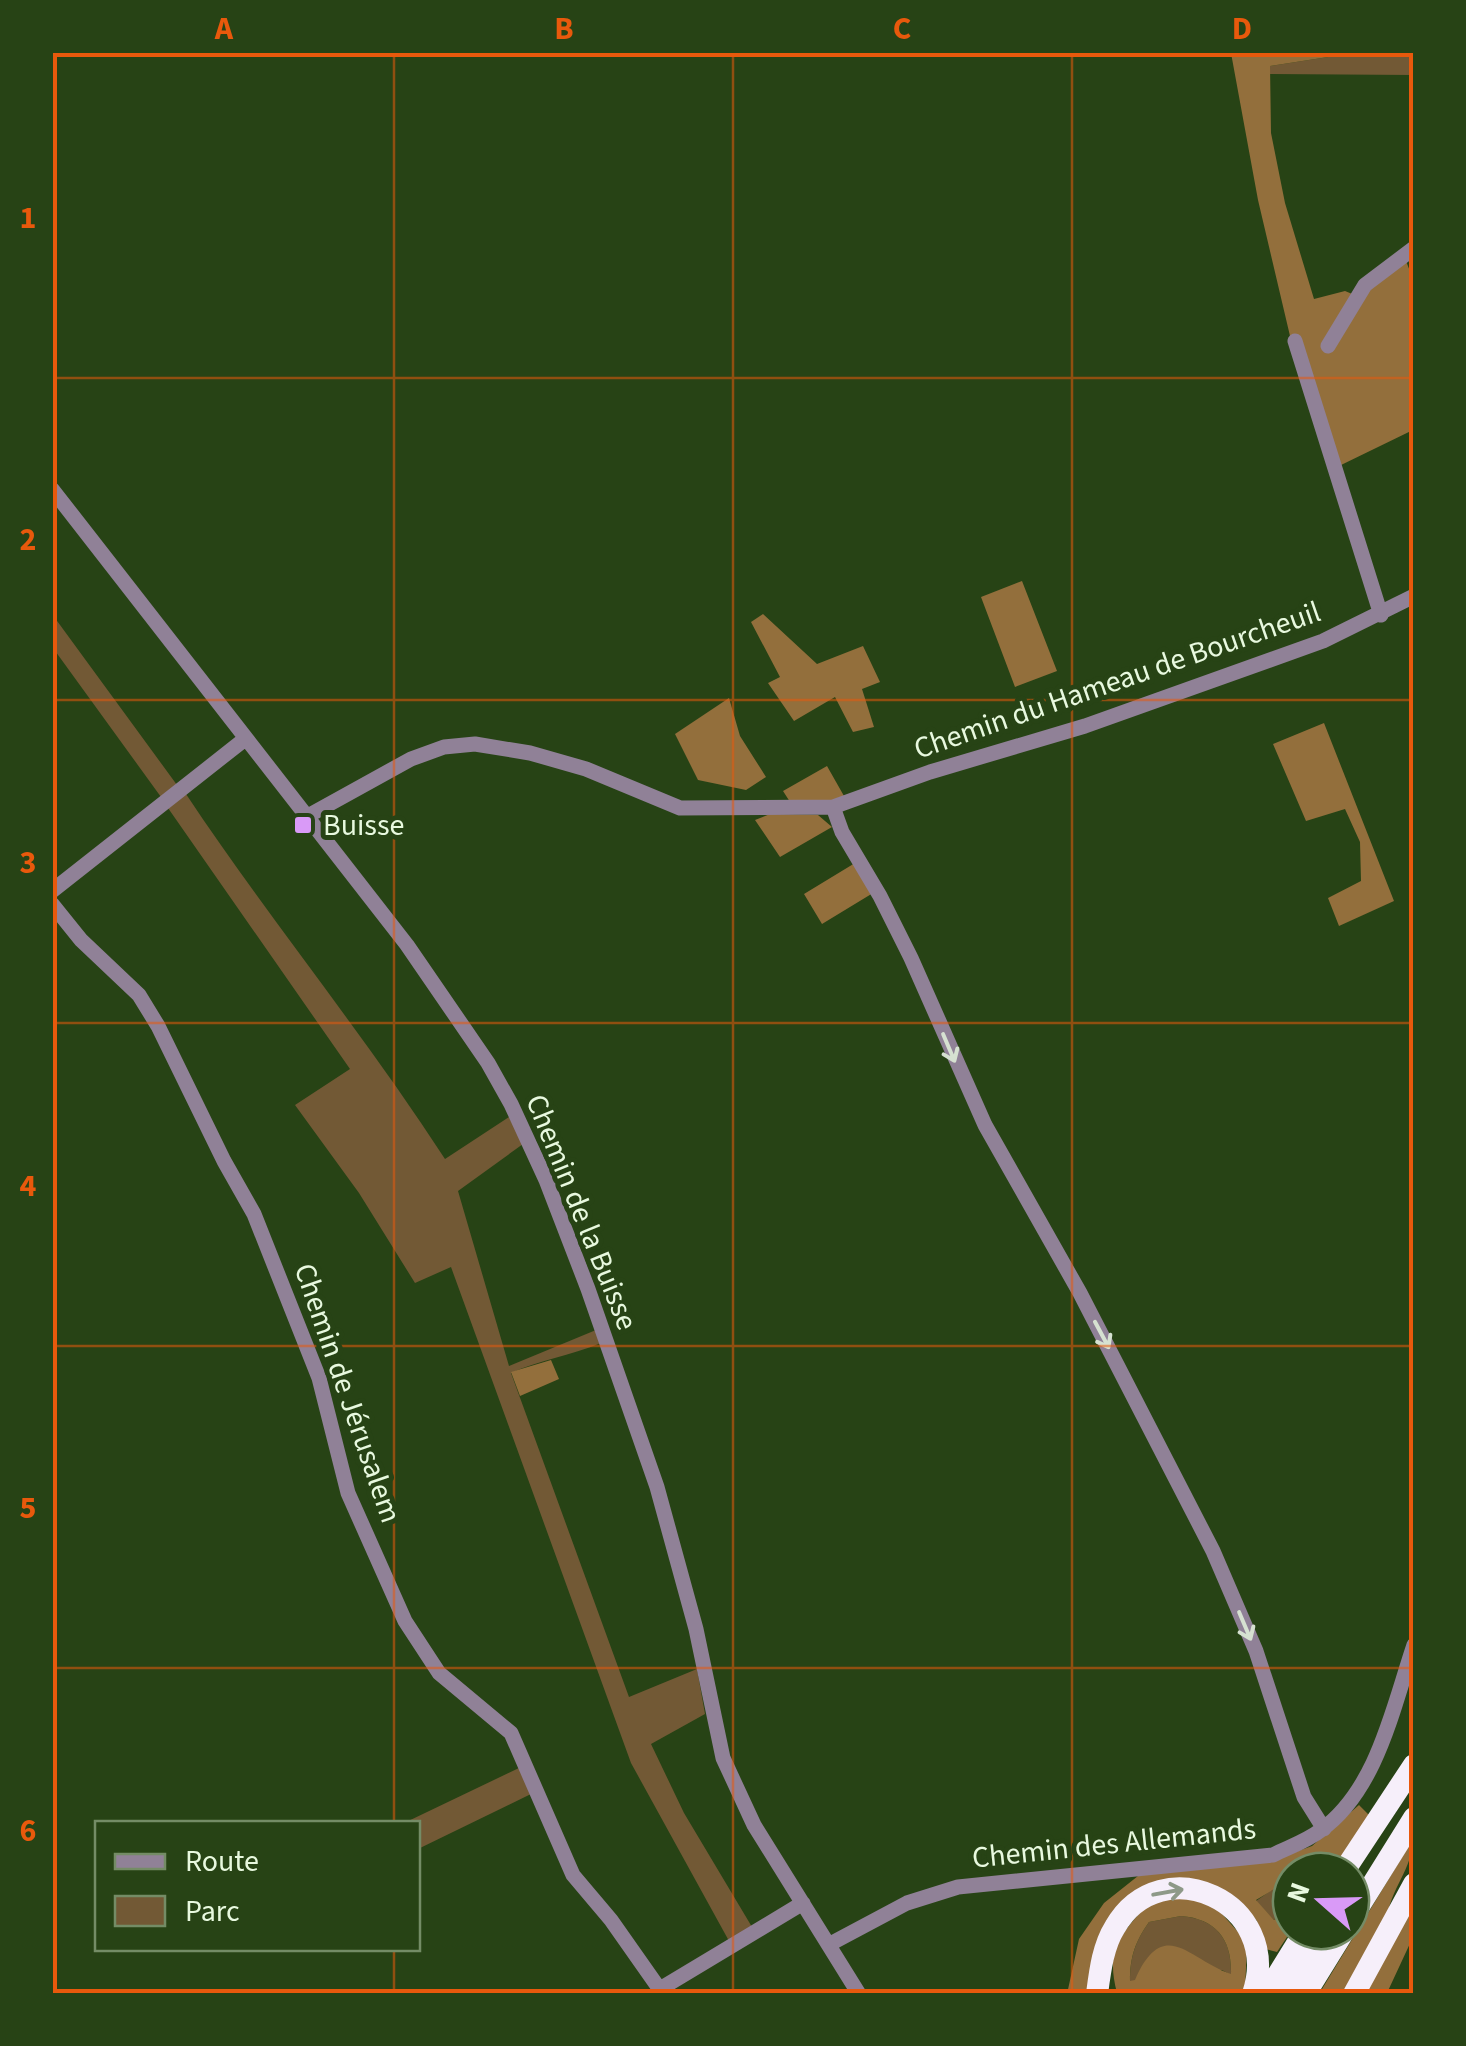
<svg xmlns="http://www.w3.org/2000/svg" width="1466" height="2046" font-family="'Source Sans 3',sans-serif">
<rect width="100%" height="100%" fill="#274315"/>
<path fill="#725935" d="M1354,53H1413V75L1270,74V66Z
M52,614L177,785L161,797L53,648Z
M186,794C269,919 364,1034 445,1159L509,1117L523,1144L458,1191L509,1366L596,1330L601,1343C570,1356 539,1360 511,1373L629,1697L697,1669L705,1714L651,1744L684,1813L752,1927L729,1941L631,1763L451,1267L415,1283L359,1193L295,1105L350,1069L168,808Z
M521,1767L531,1794L418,1849V1824H402Z
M1289,1878C1295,1895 1291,1910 1274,1920L1256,1901Z
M1181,1916C1218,1919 1232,1941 1231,1975L1222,1970L1130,1982C1130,1957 1135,1942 1149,1922Z"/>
<path fill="#936f3c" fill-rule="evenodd" d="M1231,53H1354L1270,66L1271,133L1285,203L1314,299L1345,291L1362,298L1380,279L1406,261L1413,279V430L1339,466L1294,353L1258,200Z
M1022,581L1057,671L1015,687L981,597Z
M763,614L817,664L863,646L880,682L862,689L874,727L853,732L835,697L794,721L768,683L780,677L751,622Z
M729,698L740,736L766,777L746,790L698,780L675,734Z
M1324,723L1394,901L1339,926L1328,898L1361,881L1360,842L1345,809L1306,821L1273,744Z
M827,766L844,796L824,803L792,805L783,791Z
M770,814L818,815L832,827L780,857L755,820Z
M855,863L873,893L822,924L804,894Z
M551,1360L559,1379L520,1396L511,1372Z
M1359,1805L1370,1816L1332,1871H1291V1879L1256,1900L1274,1920L1285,1914L1291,1904V1931L1277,1952L1262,1948L1257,1921L1238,1899L1202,1883L1125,1902L1092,1993L1067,1994L1079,1939L1104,1903L1143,1872L1276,1859L1312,1846Z
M1413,1839C1413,1869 1389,1890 1387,1920L1344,1993L1319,1994Z
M1183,1896L1214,1905L1247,1942L1245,1993H1117C1105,1947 1121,1936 1149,1902ZM1181,1916C1217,1919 1232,1940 1231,1974C1190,1961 1164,1914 1135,1980L1130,1981C1130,1957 1135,1942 1149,1922Z
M1413,1900V1937L1387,1993L1363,1994Z"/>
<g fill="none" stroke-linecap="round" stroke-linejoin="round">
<path stroke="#908197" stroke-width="15" d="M1295,341L1381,615
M1328,346L1365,285L1414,248
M52,489L407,945L488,1063L511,1104L546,1180L588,1289L657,1487L696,1629L723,1758L754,1825L859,1994
M833,807L842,832L880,896L911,958L985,1125L1080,1293L1213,1551L1256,1651L1304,1797L1324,1829
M306,817L411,759L444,747L475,744L530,753L586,769L680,808L833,807L930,772L1085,726L1323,641L1414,596
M52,891L245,739
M52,904L81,940L139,995L158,1026L224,1161L254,1214L319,1378L348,1493L405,1621L439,1673L511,1733L573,1875L611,1920L663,1994
M830,1944L907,1903L958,1887L1273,1855C1289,1847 1307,1841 1321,1830C1377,1790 1393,1707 1414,1645
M660,1989L803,1903"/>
<path stroke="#f6effa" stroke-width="22" d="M1344,1871L1414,1765
M1351,1919L1414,1818
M1097,1994C1100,1971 1103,1946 1115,1927C1161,1847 1284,1902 1253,1994
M1266,1994L1305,1931
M1286,1994L1325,1931
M1305,1994L1344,1931
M1354,1994L1414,1884"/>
</g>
<defs><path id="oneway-shaft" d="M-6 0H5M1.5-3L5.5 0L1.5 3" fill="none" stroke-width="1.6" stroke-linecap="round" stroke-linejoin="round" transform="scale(2.5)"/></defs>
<g stroke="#d6e1d1">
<use href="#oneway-shaft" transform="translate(949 1048) rotate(67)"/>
<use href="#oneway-shaft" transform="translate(1102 1335) rotate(62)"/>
<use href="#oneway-shaft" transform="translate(1245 1626) rotate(67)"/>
</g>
<use stroke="#8e9988" href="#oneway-shaft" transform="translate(1168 1892) rotate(-10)"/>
<path fill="none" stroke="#e8590c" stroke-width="2.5" stroke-opacity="0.55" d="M394,52V1824M733,52V1994M1072,52V1994M52,378H1414M52,700H1414M52,1023H1414M52,1346H1414M52,1668H1414M394,1948V1994"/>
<rect fill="#d99af7" stroke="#274315" stroke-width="4" x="293" y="815" width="20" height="20" rx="5"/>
<g text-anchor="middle" stroke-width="10" stroke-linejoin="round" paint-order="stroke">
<g font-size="30" fill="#e8f9df" stroke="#274315">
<text transform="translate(1117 680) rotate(-19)" y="10">Chemin du Hameau de Bourcheuil</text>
<text transform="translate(582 1212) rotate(68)" y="10">Chemin de la Buisse</text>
<text transform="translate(348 1393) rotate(71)" y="10">Chemin de Jérusalem</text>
<text transform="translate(1114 1843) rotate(-6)" y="10">Chemin des Allemands</text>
</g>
<g font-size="30" fill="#e8f9df" stroke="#274315" text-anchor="start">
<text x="323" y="835">Buisse</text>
</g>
</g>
<rect width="1466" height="2046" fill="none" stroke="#274315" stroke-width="110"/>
<rect x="95" y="1821" width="325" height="130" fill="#274315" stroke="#748c66" stroke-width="2.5"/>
<rect x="115" y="1854" width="50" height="15" fill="#908197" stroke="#748c66" stroke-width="2.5"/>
<text x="185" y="1871" font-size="30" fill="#e8f9df">Route</text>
<rect x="115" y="1896" width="50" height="30" fill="#725935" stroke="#748c66" stroke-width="2.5"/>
<text x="185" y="1921" font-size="30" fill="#e8f9df">Parc</text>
<g transform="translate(1321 1901) rotate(290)"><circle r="48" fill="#274315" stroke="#748c66" stroke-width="2.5"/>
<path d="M0-8L18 38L0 25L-18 38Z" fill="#d99af7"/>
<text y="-15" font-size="28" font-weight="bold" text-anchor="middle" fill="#e8f9df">N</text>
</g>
<rect x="55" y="55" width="1356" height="1936" fill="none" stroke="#e8590c" stroke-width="4"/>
<g font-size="32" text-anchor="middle" font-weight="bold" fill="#e8590c">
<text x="224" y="39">A</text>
<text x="564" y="39">B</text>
<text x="902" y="39">C</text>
<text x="1242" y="39">D</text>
<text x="28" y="228">1</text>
<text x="28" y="550">2</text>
<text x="28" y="873">3</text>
<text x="28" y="1196">4</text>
<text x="28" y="1518">5</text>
<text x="28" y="1841">6</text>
</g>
</svg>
